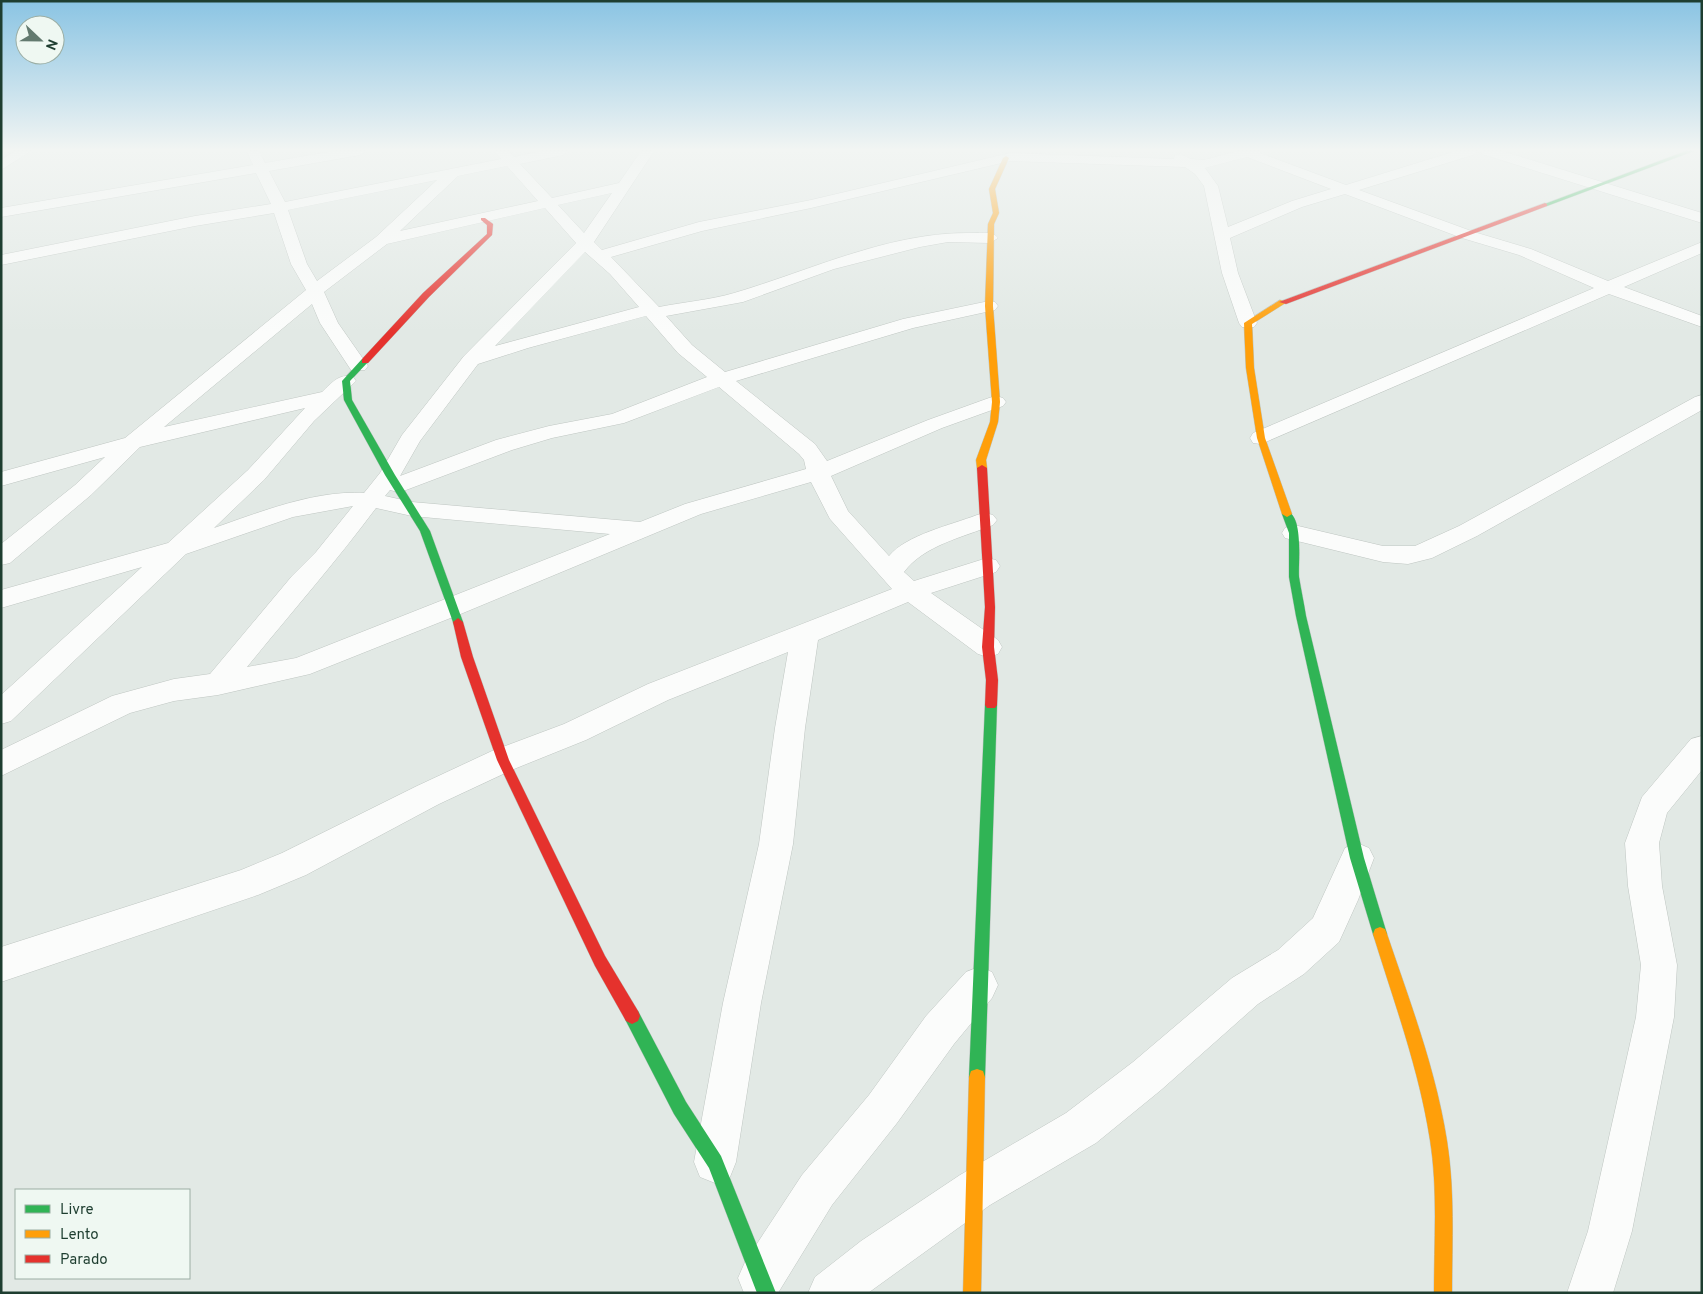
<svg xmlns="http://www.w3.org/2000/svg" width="1703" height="1294" font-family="Overpass,sans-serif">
<rect width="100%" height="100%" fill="#e2e9e5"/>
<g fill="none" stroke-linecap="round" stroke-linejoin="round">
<g stroke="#bfc6c2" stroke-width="1">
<path id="street" d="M15,151H31L1,170V160Z
M247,151H259L265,163L334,151H366L360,155L269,171L285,202L501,159L495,151H509L514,157L541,151H569L563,155L520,164L552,198L619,183L641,151H654L594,242L602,250L699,222L811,200L1010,153L1174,159L1175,155L1180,154L1191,159L1204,160L1238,151H1261L1260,153L1346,185L1456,151H1477L1476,154L1359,190L1474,232L1531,249L1608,281L1702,242V253L1624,287L1702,316V327L1609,294L1261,444L1253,443L1250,438L1253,433L1594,288L1519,255L1462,238L1345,194L1302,207L1230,238L1238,273L1257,323L1254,327H1242L1239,323L1222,273L1204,186L1195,174L1185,167L1010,161L811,208L702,231L611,257L659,307C684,302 710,300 734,293C812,270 891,231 973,233C981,233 993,231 998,238L990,243L948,242L920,247L834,269L743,302L666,316L692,345L725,372L903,319L989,301L995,302L998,306L995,310L913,328L736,381L815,444L827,461L928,420L989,398L996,396L1003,398L1006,402L1003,406L942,428L831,476L848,511L889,556C906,535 951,525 977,515L985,513L993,515L997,520L993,525C964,537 924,545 904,572L914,581L987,558L996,560L1000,566L996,572L931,593L998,640L1002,647L998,654L988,657L978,654L908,602L818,640L805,728L793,844L761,1003L736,1162L730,1177L715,1183L700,1177L694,1162L723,1003L759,844L775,728L788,652L668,700L586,740L514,769L439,804L306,875L258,895L1,982V947L241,870L282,853L417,786L492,751L564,724L648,684L892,589L830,519L811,482L701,514L463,613L310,674L218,695L174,701L130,713L1,776V750L112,696L174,679L210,674L292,576L316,552L353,506L293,517L186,554L11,721L1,724V695L142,567L1,608V590L168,543L248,470L305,408L140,447L91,495L10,563L1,565V544L75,485L105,457L1,486V472L125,438L306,290L291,264L274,213L195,226L1,265V255L195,216L271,204L256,173L1,217V208L253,165ZM1247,157L1331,189L1292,201L1228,227L1218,186L1205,168ZM507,166L538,201L400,231L458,176ZM437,180L376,237L317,281L307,264L288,210ZM612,193L584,233L558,205ZM545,208L576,243L464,356L402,435L380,473L364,493C315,490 260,512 214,528L264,480L314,421L356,381L353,377C339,373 332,383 322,392L164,427L312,304L320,323L351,370H365L368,366L338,323L324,292L387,244ZM585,252L610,274L639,307L495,346ZM646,316L678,353L707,377L612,414L549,426L496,440L400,476L420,441L478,364L528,348ZM719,387L799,454L804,460L806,469L685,504L640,522L412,502L385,496L390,490L398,492L406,490L512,450L552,438L624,423ZM376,508L412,516L610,534L296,658L247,667C290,614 335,563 376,508Z
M1481,151H1502L1702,213V223L1482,154Z
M1702,395V410L1477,536L1432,558L1408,564L1383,562L1285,538L1282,533L1285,528L1294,525L1383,546H1415L1459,526L1695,397Z
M1702,736V770L1667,813L1659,843L1662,886L1677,965L1674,1017L1632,1231L1613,1293H1567L1588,1231L1636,1017L1641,965L1628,886L1625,843L1642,797L1691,739Z
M1357,843L1369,848L1374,858L1358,900L1339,942L1304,974L1258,1004L1161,1090L1096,1143L990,1205L868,1293H808L815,1277L861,1241L960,1175L1066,1113L1133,1062L1232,978L1278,950L1313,918L1345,848Z
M979,967L992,972L998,985L992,998L954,1044L897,1123L832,1205L778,1293H744L738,1278L745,1262L802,1175L869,1095L926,1016L966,972Z"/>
</g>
<g stroke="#bbc5c0" stroke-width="1">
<path id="fast" d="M1686,151H1694L1547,206L1542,205Z
M362,359L369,361L350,381L352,400L395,475L430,531L463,622L462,625H454L453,622L420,531L385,475L344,400L342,381Z
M1287,511C1304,517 1298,563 1299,577C1301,590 1304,603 1306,616L1364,858L1387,934L1385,939L1380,941L1375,939L1373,934L1350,858L1296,616L1289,577V533L1282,514Z
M991,700L995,702L997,705L985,1077L983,1083L977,1085L971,1083L969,1077L985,705L987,702Z
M632,1008L638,1011L686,1102L721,1156L776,1293H757L709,1168L674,1114L626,1021L624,1016L626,1011Z"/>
</g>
<g stroke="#bbc5c0" stroke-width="1">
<path id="slow" d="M1006,156L1009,158L995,189L999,213L994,224L993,306L1000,402L998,422L986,460L987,468L982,471L977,468L976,460L990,422L992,402L985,306L988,224L993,213L989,189L1003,158Z
M1280,300L1287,302L1252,324L1254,368L1265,438L1292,514L1287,517L1282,514L1257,438L1246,368L1244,323Z
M1380,927L1385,929L1387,934C1410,1002 1436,1070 1447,1141C1455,1191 1452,1242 1452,1293H1434C1434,1242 1438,1190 1430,1140C1419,1069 1394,1002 1373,934L1375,929Z
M977,1069L983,1071L985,1077L981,1293H963L969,1077L971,1071Z"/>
</g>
<g stroke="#bbc5c0" stroke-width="1">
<path id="jam" d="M1545,203L1547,204V206L1286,304L1279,302Z
M481,218H485L493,224L492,235L429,297L368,363H362V359L423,293L487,234V225L481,220Z
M982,465L987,468L995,607L994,647L998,680L997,705L995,708H987L985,705L986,680L982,647L985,607L977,468Z
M458,618L463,622L473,657L509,760L605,956L638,1011L640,1016L638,1021L632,1024L626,1021L595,966L497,760L461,657L453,622Z"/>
</g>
<use href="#street" fill="#fbfcfb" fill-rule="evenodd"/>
<use href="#fast" fill="#30b455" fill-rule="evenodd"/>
<use href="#slow" fill="#ff9f0a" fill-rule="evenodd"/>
<use href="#jam" fill="#e5322d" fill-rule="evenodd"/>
</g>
<linearGradient id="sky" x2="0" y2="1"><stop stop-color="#8ac4e3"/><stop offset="0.45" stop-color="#f2f5f3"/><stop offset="1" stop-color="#f2f5f3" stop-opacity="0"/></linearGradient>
<rect width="1703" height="333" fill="url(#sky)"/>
<rect width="1703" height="1294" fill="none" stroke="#1e3e30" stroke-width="5"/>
<rect x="15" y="1189" width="175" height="90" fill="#eff8f2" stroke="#9baea4"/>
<rect x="25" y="1205" width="25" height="8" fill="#30b455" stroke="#9baea4"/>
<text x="60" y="1214" font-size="15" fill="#1e3e30">Livre</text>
<rect x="25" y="1230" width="25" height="8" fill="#ff9f0a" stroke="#9baea4"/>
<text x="60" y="1239" font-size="15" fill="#1e3e30">Lento</text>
<rect x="25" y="1255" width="25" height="8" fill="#e5322d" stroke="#9baea4"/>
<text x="60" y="1264" font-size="15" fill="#1e3e30">Parado</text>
<g transform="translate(40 40) rotate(112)"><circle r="24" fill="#eff8f2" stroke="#9baea4"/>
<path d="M0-4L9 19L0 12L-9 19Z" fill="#637a6f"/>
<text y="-8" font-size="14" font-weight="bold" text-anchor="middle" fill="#1e3e30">N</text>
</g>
</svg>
